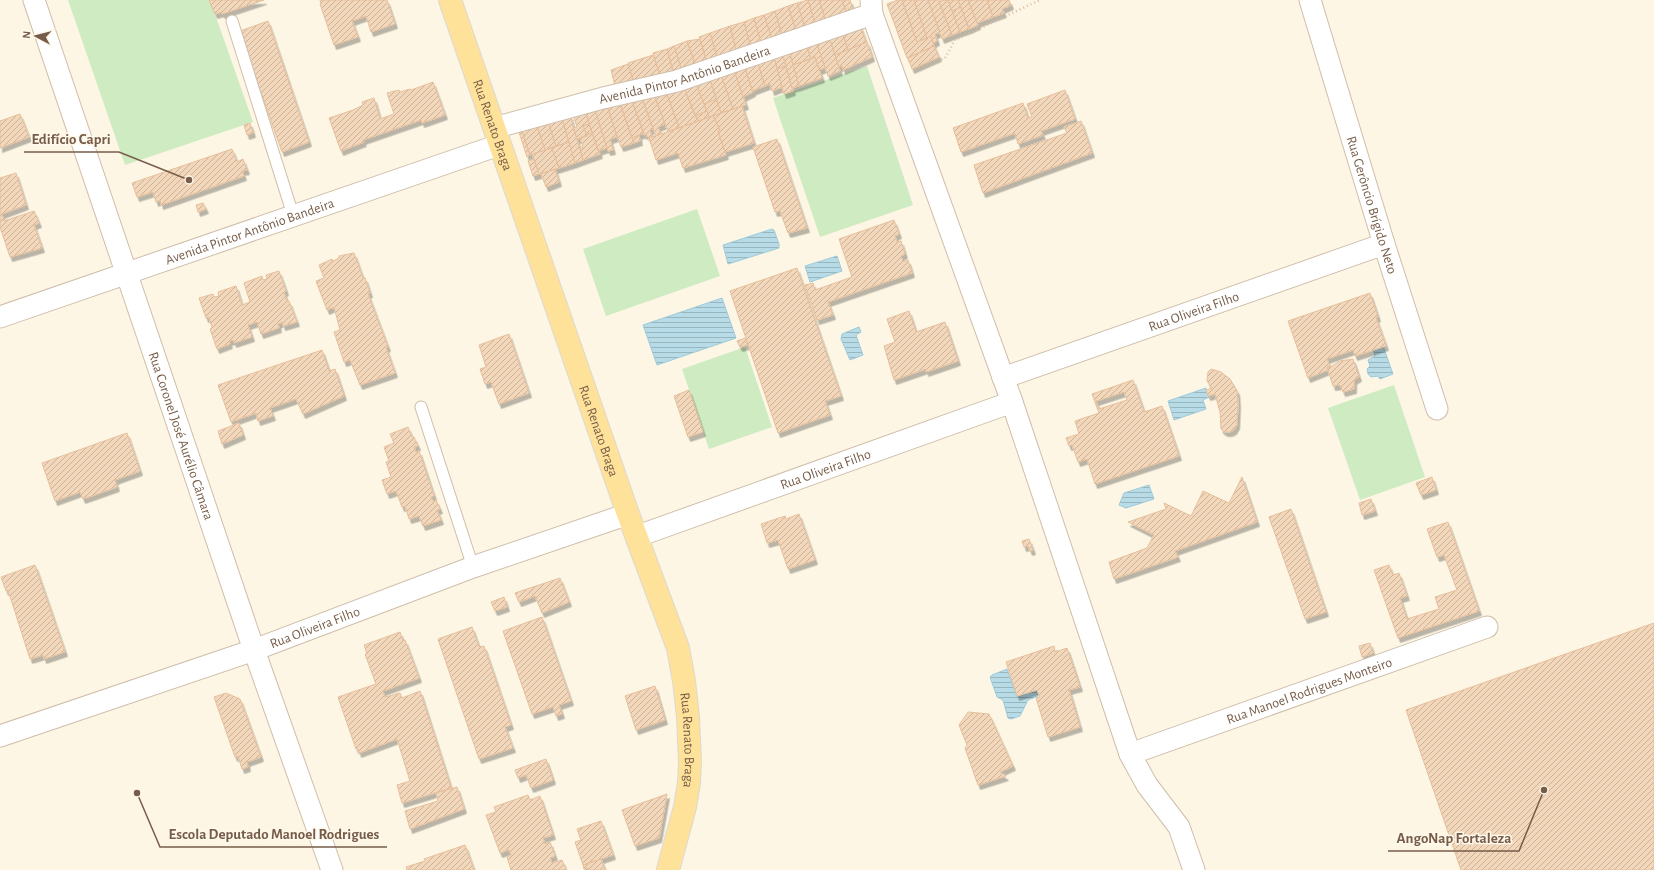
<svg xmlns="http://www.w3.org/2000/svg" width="1654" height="870" font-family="'Alegreya Sans',sans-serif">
<defs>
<pattern id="water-rules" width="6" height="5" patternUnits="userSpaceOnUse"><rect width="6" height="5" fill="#b8dce7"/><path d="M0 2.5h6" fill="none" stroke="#9ab6bd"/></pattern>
<pattern id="building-hatch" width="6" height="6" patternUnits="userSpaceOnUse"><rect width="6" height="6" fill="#f3d7bb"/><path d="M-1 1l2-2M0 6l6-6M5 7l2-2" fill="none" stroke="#cab29a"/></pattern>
<filter id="shadow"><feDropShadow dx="2.5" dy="4.5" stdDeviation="0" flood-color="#0004"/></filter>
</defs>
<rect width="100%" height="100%" fill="#fdf6e4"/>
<path fill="#cfebc2" d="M68,0H210L253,122L125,165Z
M867,66L913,205L820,237L773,98Z
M697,209L720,276L606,316L583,249Z
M745,347L772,427L709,449L682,369Z
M1394,385L1425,477L1360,500L1328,408Z"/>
<path fill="url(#water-rules)" stroke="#9ecada" d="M772,229L774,230L779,244V248L728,264L723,245Z
M837,256L842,271L810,282L805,266Z
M722,298L736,338L657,365L643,325Z
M859,327L861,332L856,335L863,355L850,360L841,339L842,334Z
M1383,346L1393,374L1380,379L1378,376L1371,377L1368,374L1367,369L1370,366L1368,360L1375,356L1373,349Z
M1206,388V391L1209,397L1203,400L1206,409L1174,420L1168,401Z
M1149,485L1154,499L1126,508L1119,505L1124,493Z
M1007,669L1017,697L1036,690L1038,696L1028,700L1020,716L1011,719L1008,718L1003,700L997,697L990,677L992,675Z"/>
<path fill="url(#building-hatch)" stroke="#e7bf9a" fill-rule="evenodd" filter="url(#shadow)" d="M209,0H264L222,14V12L215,14Z
M320,0H387L395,24L371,32L366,16L352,21L358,37L334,45L320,4H321Z
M808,0L816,27L806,31L797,3Z
M808,0H819L827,24L816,27Z
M819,0H842L848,17L827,24Z
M842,0H850L855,15L848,17Z
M898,0H902L917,42L931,36L934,46L907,58L887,4Z
M902,0H914L927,38L917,42Z
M914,0H928L940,32L935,34L937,41L933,43L931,36L927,38Z
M928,0H938L952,35L942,39Z
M948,0H958L961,7L952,11Z
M948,0L960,32L952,35L939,1Z
M958,0H968L978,25L969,29Z
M987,0H1009L1011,5L1002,9L1004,13L993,17Z
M987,0L993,17L977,23L968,0Z
M797,3L806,30L797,33L788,6Z
M788,6L797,34L783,38L775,11Z
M961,7L969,29L960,32L952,11Z
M775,11L783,40L773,42L764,15Z
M764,15L773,42L762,46L754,18Z
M754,18L762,47L752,51L744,22Z
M268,21L309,142L282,152L262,95L257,97L254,89L259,87L240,31Z
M744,22L752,51L738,57L730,26Z
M859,23L866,42L848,50L841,29Z
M730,26L737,55L718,61L710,33Z
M841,29L848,50L835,55L828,34Z
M827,31L840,71L828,76L814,36Z
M710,33L719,63L708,66L699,37Z
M815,38L825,68L819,70L815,57L811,59L805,41Z
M700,39L708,66L697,70L687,41Z
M687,41L698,72L684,77L674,46Z
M805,41L811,59L793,65L788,47Z
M867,42L872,57L843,70L842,66L839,67L835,55Z
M674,46L683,74L675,77L667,49Z
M934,46L939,57L912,69L908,58Z
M788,47L799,86L792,88L781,49Z
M667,49L673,72L660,76L653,53Z
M781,49L786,66L777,69L773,52Z
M773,52L782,87L772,91L770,84L765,86L756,57Z
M653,55L661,76L635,86L628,63Z
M756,57L765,86L752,91L743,62Z
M815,57L822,78L799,86L793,65Z
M743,62L753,92L743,97L733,67Z
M628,64L634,84L616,90L611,70Z
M786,66L793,91L784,94L777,69Z
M733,67L746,105L733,109L720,72Z
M720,72L733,109L721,113L709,76Z
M709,76L716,99L704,104L695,81Z
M695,81L707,111L695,116L683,85Z
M433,82L445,115L422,123L421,120L363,140L364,142L341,151L329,118L353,110L363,105L362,102L374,98L380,119L394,114L387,93L399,90L400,92L410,89L411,90Z
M683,85L698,121L679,128L666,91Z
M1065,90L1075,119L1041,131L1043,135L1018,144L1015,133L961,152L953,128L1023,103L1028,118L1032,117L1027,104Z
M666,91L679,128L668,132L654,95Z
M654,94L665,124L658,127L661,134L656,136L642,98Z
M642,98L653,129L650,130L652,137L648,138L646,134L644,135L632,101Z
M716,99L721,113L709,117L704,104Z
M619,100L634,143L621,147L606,104Z
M632,101L644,133L632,138L620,105Z
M593,104L607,148L598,151L585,110Z
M607,105L617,137L610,139L613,150L608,151L595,110Z
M742,106L754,143L725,152L718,131L720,130L713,116Z
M585,110L589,124L583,126L587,136L577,139L573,128L577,127L573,114Z
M707,111L709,117L698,121L695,116Z
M20,114L29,137L0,148V121Z
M570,115L583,160L575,163L562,118Z
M713,116L720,130L718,131L726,155L683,168L678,153L656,160L649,138Z
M562,118L569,142L556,146L548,122Z
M1081,121L1092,153L983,193L974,165L1067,133L1064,127Z
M548,122L556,146L545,150L537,126Z
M250,123L253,133L247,135L244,125Z
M589,124L592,132L587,135L583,126Z
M537,126L545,150L530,155L522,131Z
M522,131L530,155L527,157L519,132Z
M592,132L600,154L583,160L580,148L583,147L580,138Z
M639,135L640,141L634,143L632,138Z
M777,139L807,228L788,233L780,211L775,212L753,147Z
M569,142L575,163L559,168L552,148Z
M552,148L559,168L539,174L532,154Z
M232,149L237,162L243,159L247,170L242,171L244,176L161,205L160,200L156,202L153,192L137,197L132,183Z
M534,159L539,174L533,176L528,161Z
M555,169L559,182L546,187L541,174Z
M16,173L26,205L2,214L4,221L34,211L39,223L34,225L42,248L10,257L0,227V178Z
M203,203L206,209L198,212L196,205Z
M894,220L899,234L895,236L897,242L901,241L905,254L901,256L903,262L908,260L912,273L828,302L833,315L817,320L805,285L813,283L815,290L852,277L839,239Z
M354,253L363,278H365L370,293L368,294L388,347L386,348L395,373L360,385L350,360L344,362L334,332L340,330L334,307L327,310L316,281L324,278L319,265L332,259L333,261L339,258V256Z
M797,268L841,396L825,401L830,415L778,433L730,291Z
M279,271L286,291L284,292L287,302L289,301L297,322L283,326L282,322L278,324L279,328L261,334L257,322L248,325L252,337L234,343L233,340L229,341L230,344L217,349L210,329L212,328L209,317L206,318L199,298L213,294L214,297L219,296L218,292L236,286L242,305L250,302L244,283L262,276L263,280L267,279L266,275Z
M1370,293L1378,317L1376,318L1386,346L1355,356L1353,350L1327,359L1330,366L1327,367V369L1340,361L1353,359L1359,377L1354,380V389L1343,392L1340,385L1333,386L1328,370L1308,378L1288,321Z
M909,311L916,332L945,322L958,361L926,372V369L894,380L884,346L895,342L887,319Z
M509,334L529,393L499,404L491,382L485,384L480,369L486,367L479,345Z
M745,338L747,345L740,347L737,341Z
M322,350L329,371L335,369L344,396L303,414L296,399L270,408L273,416L258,421L256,413L231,422L218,385Z
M1211,369L1221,372L1230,379L1237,391L1238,403L1237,425L1234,430L1230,432H1225L1221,429L1220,412L1215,394L1208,396L1206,390L1212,388L1207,381L1208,372Z
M1133,380L1144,412L1162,406L1179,456L1095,484L1087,459L1078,462L1072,445L1069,446L1066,438L1079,434L1075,421L1099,413L1092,394ZM1124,392L1127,400L1099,409L1096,401Z
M689,390L703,432L688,437L674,396Z
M239,423L243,435L222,444L218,431Z
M408,427L412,437H414L418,446L414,447L416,452L419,451L434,496L431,497L433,501L436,500L440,509L437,510L441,520L423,526L419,516L409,519L405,506L402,507L396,491L387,494L382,480L391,477L386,462L389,461L384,447L394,443L390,434Z
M127,433L140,471L115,480L117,487L83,499L80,492L55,501L42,463Z
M1242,477L1257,522L1175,551L1178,557L1114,579L1109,562L1147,548L1154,535L1128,522L1166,509L1164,503L1191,516L1203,491L1229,503Z
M1432,477L1436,490L1421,495L1416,483Z
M1371,499L1375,511L1362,515L1359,503Z
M1291,509L1326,612L1305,619L1269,517Z
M799,514L815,560L788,569L778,540L767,543L761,524L785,516L786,519Z
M1448,522L1479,611L1398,638L1374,570L1389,565L1393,575L1399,573L1407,596L1400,598L1407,619L1439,609L1435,597L1457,590L1444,555L1437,557L1427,529Z
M1029,539L1033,550L1030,551L1028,546L1024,547L1022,541Z
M35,565L65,652L44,659L43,655L30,659L8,590L6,591L1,577Z
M560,578L569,602L542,613L535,596L519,602L515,593Z
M504,597L507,607L495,611L491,602Z
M542,617L571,701L559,705L562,714L556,716L553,707L532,714L503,631Z
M1654,623V870H1461L1406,710Z
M472,627L479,647L484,646L511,725L505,727L513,748L479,759L438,639Z
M400,632L403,641L405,640L419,678L383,691L385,697L400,693L402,698L420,691L451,788L402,803L397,785L410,781L397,739L359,753L358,749H356L338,697L376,684L365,654H367L364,645Z
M1370,643L1373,653L1362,657L1359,646Z
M1054,646L1055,652L1067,648L1080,687L1069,690L1080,727L1048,737L1036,698L1040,697L1037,690L1017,696L1006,662Z
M655,686L665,720L636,730L625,696Z
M226,693L240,699L261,757L247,762L248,767L242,769L238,756L235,757L214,697Z
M968,712L989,714L1013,766L1000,772L1006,776L978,785L965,748L967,745L959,725Z
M546,759L553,780L531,788L526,775L518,778L515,770Z
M457,787L464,809L410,829L405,811L438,801L436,793Z
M667,794L659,838L635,846L622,810Z
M528,795L530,800L540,796L553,835L543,838L545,844L550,842L555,856L550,858L552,863L562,860L566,870H511L507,857L511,855L509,850L500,853L486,815L496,812L494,807Z
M601,821L613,855L583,865L575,842L581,840L577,829Z
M465,845L474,870H407L406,867L425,861L424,859Z
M601,859L605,870H588V868L584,869L583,865Z"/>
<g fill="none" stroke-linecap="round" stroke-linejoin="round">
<g stroke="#cfbeaa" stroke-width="13">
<path id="lane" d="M232,21L293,215
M421,407L473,567"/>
</g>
<g stroke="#cfbeaa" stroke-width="23">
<g id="street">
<path id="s1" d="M34,0L254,650L332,870"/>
<path d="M871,0L872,14L1012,402L1130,754L1147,785L1179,827L1194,870"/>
<path id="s2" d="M1310,0L1384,244L1437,409"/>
<path id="s3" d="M494,128L603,98L677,81L872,14"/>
<path id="s4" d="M0,317L499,145"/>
<path id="s5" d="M1003,378L1384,244"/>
<path id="s6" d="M638,536L1012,402"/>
<path id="s7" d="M0,736L254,650L473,567L628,514"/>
<path id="s8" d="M1130,754L1487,627"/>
</g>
</g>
<g stroke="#ded8d3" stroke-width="24">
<g id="primary">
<path id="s9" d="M450,0L628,514L678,648L684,681L688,717L690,762L689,783L685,807L668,870"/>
</g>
</g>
<path stroke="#d8ba9e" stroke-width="2.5" stroke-dasharray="1 3" stroke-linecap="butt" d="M915,69L945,58L955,40L1040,0"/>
<use href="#lane" stroke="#fff" stroke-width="11"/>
<use href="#street" stroke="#fff" stroke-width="21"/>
<use href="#primary" stroke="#fee29a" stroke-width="22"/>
</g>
<g text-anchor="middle" stroke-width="3" stroke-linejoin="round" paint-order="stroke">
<g font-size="14" fill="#775d49" stroke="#fff9eb">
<text dy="5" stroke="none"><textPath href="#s3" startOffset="198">Avenida Pintor Antônio Bandeira</textPath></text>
<text dy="5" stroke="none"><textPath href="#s9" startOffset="132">Rua Renato Braga</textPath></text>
<text dy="5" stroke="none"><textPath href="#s2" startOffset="214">Rua Gerôncio Brígido Neto</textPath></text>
<text dy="5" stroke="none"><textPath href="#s4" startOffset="264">Avenida Pintor Antônio Bandeira</textPath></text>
<text dy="5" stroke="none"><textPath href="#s5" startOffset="202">Rua Oliveira Filho</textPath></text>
<text dy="5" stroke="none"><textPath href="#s9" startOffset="456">Rua Renato Braga</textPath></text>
<text dy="5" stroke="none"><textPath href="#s1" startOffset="460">Rua Coronel José Aurélio Câmara</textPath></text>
<text dy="5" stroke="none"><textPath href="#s6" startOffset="199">Rua Oliveira Filho</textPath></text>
<text dy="5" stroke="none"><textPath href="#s7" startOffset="333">Rua Oliveira Filho</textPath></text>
<text dy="5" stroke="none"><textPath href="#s8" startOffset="190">Rua Manoel Rodrigues Monteiro</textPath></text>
<text dy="5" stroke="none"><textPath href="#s9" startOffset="780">Rua Renato Braga</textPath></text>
</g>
</g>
<path fill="none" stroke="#775d49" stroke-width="1.5" d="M189 180L119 152H24M137 793L160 847H387M1544 790L1519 851H1388"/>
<g fill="#775d49" stroke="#fff9eb" stroke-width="1.5">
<circle cx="189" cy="180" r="4"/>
<circle cx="137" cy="793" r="4"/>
<circle cx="1544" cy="790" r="4"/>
</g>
<g font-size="15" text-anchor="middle" font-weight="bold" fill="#775d49" stroke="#fff9eb" stroke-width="3" stroke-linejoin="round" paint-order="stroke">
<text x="71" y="144">Edifício Capri</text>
<text x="274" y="839">Escola Deputado Manoel Rodrigues</text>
<text x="1454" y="843">AngoNap Fortaleza</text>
</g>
<g transform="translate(36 36) rotate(277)" stroke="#fff9eb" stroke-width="3" paint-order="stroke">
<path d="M0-3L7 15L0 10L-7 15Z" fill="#775d49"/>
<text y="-6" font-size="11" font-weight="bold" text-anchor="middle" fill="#775d49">N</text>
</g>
</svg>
